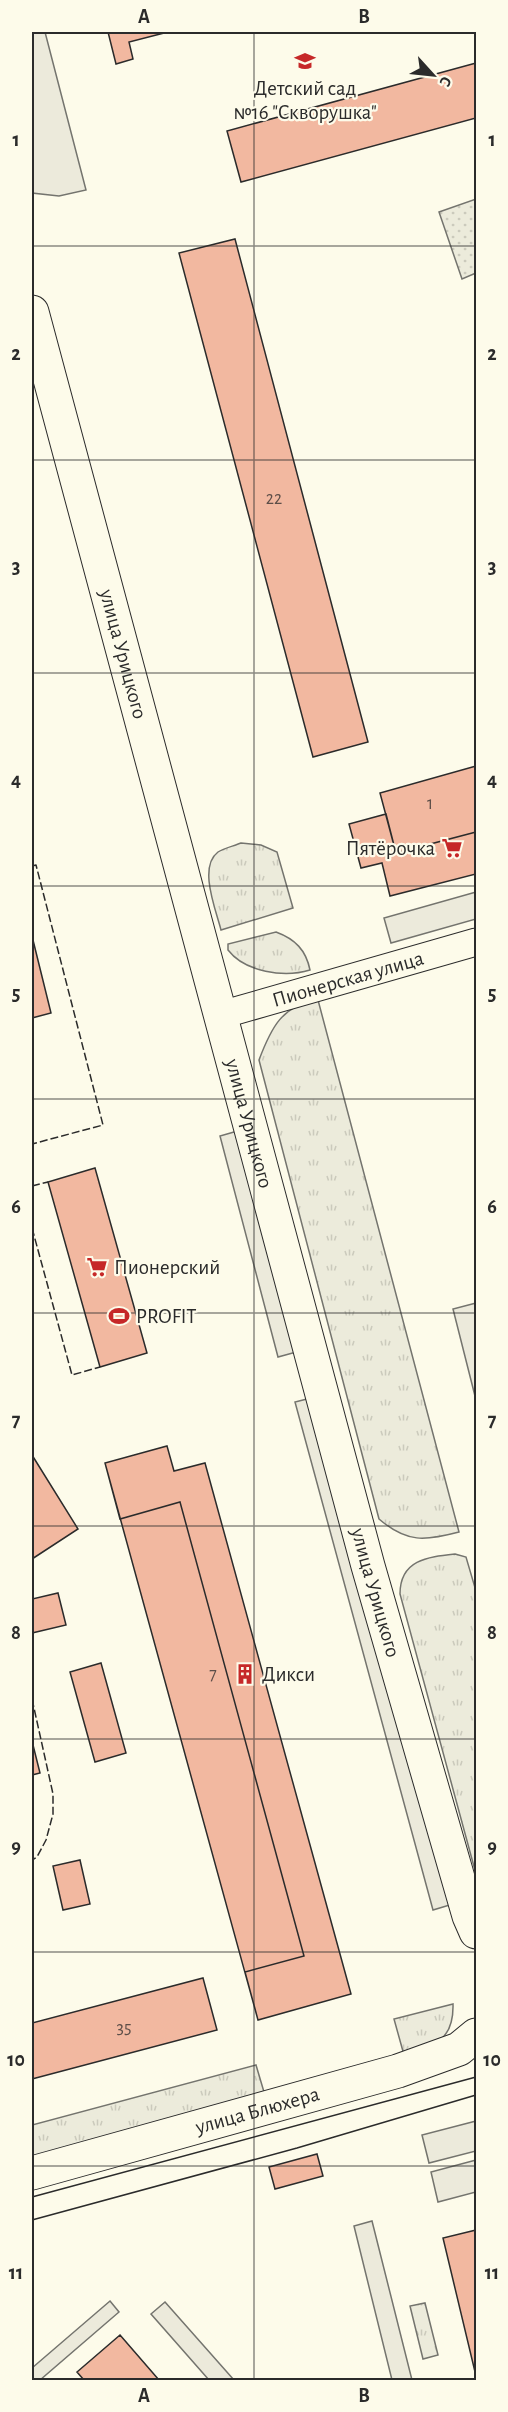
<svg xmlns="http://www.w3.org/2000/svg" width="508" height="2412" font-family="'Alegreya Sans',sans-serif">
<defs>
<pattern id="grass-tufts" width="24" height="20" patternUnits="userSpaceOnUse" patternTransform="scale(1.5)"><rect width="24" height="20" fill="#ecebdb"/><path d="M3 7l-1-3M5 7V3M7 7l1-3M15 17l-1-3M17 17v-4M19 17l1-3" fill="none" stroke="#cbcabc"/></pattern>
<pattern id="park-dots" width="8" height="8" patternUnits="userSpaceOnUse" patternTransform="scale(1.5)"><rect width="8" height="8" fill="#ecebdb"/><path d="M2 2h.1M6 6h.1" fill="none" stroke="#cbcabc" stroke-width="1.8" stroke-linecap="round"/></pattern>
</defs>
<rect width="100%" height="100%" fill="#fdfbea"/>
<path fill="url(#grass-tufts)" stroke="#74746e" stroke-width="1.5" d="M241,843L261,845L277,852L293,908L221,930C216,910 198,867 218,852C224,848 234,846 241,843Z
M276,932C295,939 306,950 310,970C284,978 245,972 228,950V944Z
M318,1000L459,1532C425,1541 407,1543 379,1519L259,1060C271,1028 282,1005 318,1000Z
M455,1554L466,1557L476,1591V1874L400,1594C400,1560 427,1557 455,1554Z
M453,2004C454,2040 435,2046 404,2055L394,2019Z
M256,2065L264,2092L32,2157V2125Z
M425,2303L438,2355L423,2359L410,2306Z"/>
<path fill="url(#park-dots)" stroke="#74746e" stroke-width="1.5" d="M476,199V273L462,279L439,212Z"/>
<path fill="#eceadb" stroke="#74746e" stroke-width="1.5" d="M32,32H45L86,190L59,196L32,193Z
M476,892V919L391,943L384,918Z
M241,1130L300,1351L278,1357L220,1136Z
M476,1303V1400L453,1309Z
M315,1397L453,1904L433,1910L295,1402Z
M476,2121V2151L429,2163L422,2135Z
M476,2160V2192L438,2202L431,2172Z
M372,2221L412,2380H392L354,2226Z
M110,2301L119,2312L40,2380H32V2368Z
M165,2302L234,2380H209L151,2314Z"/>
<path fill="#f2b8a0" stroke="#2b2b2b" stroke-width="1.5" d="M108,32H168L129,42L133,59L116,64Z
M476,63V118L241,182L227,131Z
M235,239L368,742L313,757L179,253Z
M476,766V832L396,853L380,793Z
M386,814L396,853L476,832V874L390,896L382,863L361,868L349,824Z
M32,936L51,1013L32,1018Z
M95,1168L147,1353L100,1367L48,1182Z
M167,1446L174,1471L205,1463L351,1994L258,2020L245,1972L304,1956L180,1502L120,1519L105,1463Z
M167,1446L174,1471L205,1463L351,1994L258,2020L105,1463Z
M32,1455L78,1529L32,1559Z
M58,1593L66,1625L32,1633V1599Z
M101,1663L126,1753L95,1762L70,1672Z
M32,1741L40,1773L32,1775Z
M80,1860L90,1904L63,1910L53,1866Z
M203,1978L217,2030L32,2079V2023Z
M317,2154L323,2176L275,2189L269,2167Z
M476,2230V2376L443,2238Z
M120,2335L159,2380H84L77,2372Z"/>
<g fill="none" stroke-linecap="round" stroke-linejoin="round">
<g stroke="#2b2b2b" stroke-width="29">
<g id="minor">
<path id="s1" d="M221,1015L476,942"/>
</g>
</g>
<g stroke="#2b2b2b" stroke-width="35">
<g id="tertiary">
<path id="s2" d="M32,312L368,1566L469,1916L476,1932"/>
<path id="s3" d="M32,2173L398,2071L459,2049L476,2035"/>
</g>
</g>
<use href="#minor" stroke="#fdfbea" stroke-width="27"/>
<use href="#tertiary" stroke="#fdfbea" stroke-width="33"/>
<path stroke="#2b2b2b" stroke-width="1.5" d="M32,2197L476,2077
M32,2220L297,2148L476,2095"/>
<path stroke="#2b2b2b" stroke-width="1.5" stroke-dasharray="8 3" stroke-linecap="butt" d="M32,866L36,865L103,1125L32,1144
M32,1186L48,1182
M32,1228L72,1375L100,1367
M32,1699L53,1794V1814L46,1840L37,1857L32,1860"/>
</g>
<path fill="none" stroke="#2b2b2b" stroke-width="1.5" stroke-opacity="0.55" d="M254,32V2380M32,246H476M32,460H476M32,673H476M32,886H476M32,1099H476M32,1313H476M32,1526H476M32,1739H476M32,1952H476M32,2166H476"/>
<defs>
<g id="school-bare" transform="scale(1.62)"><path d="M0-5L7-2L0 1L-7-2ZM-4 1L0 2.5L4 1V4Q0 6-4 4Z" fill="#c62828" stroke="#fdfbea" stroke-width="2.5" paint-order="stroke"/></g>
<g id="supermarket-bare" transform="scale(1.62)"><path d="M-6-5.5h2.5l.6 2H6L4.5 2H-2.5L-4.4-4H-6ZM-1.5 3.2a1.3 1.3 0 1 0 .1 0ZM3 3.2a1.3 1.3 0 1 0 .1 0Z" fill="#c62828" stroke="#fdfbea" stroke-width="2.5" paint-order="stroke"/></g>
<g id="stadium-bare" transform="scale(1.62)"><path d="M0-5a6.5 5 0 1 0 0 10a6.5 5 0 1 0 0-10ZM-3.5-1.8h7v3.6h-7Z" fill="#c62828" stroke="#fdfbea" stroke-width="2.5" paint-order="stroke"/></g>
<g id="building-bare" transform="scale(1.62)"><path d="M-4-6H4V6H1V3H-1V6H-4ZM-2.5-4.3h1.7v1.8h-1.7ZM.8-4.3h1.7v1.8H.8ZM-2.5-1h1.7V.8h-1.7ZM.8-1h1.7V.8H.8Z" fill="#c62828" stroke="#fdfbea" stroke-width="2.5" paint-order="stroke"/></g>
</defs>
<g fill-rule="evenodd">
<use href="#school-bare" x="305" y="61"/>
<use href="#supermarket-bare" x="452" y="848"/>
<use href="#supermarket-bare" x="97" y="1267"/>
<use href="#stadium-bare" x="119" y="1316"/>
<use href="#building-bare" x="245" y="1674"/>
</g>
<g text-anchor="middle" stroke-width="4.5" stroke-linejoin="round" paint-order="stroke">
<g font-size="18" fill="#5d4e48">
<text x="274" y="504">22</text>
<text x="430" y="809">1</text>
<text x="213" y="1680">7</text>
<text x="124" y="2033">35</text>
</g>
<g font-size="21" fill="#2b2b2b" stroke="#fdfbea" text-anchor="start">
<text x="305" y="95" text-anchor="middle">Детский сад<tspan x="305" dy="24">№16 "Скворушка"</tspan></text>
<text x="435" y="855" text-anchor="end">Пятёрочка</text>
<text x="114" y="1274">Пионерский</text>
<text x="136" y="1323">PROFIT</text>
<text x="262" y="1681">Дикси</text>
</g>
<g font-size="21" fill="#2b2b2b" stroke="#fdfbea">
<text dy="7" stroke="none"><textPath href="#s2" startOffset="354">улица Урицкого</textPath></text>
<text dy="7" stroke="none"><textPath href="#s1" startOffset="132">Пионерская улица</textPath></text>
<text dy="7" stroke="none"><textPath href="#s2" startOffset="840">улица Урицкого</textPath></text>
<text dy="7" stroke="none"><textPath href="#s2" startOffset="1326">улица Урицкого</textPath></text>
<text dy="7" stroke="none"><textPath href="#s3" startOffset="234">улица Блюхера</textPath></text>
</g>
</g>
<rect width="508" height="2412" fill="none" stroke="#fdfbea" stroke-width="66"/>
<g transform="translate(433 75) rotate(117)" stroke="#fdfbea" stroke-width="4.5" paint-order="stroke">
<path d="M0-4.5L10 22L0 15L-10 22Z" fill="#2b2b2b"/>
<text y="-9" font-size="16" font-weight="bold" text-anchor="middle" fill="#2b2b2b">С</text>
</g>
<rect x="33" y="33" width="442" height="2346" fill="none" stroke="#2b2b2b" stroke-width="2"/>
<g font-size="20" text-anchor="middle" font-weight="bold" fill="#2b2b2b">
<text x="144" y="23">A</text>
<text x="364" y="23">B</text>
<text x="16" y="146">1</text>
<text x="492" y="146">1</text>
<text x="16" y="360">2</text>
<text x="492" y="360">2</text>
<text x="16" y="573">3</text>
<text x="492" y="573">3</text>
<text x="16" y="786">4</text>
<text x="492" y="786">4</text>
<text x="16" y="1000">5</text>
<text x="492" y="1000">5</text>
<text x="16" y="1213">6</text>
<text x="492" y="1213">6</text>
<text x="16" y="1426">7</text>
<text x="492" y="1426">7</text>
<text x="16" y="1639">8</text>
<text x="492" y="1639">8</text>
<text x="16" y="1853">9</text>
<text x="492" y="1853">9</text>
<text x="16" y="2066">10</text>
<text x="492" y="2066">10</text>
<text x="16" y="2279">11</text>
<text x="492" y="2279">11</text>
<text x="144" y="2402">A</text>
<text x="364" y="2402">B</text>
</g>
</svg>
